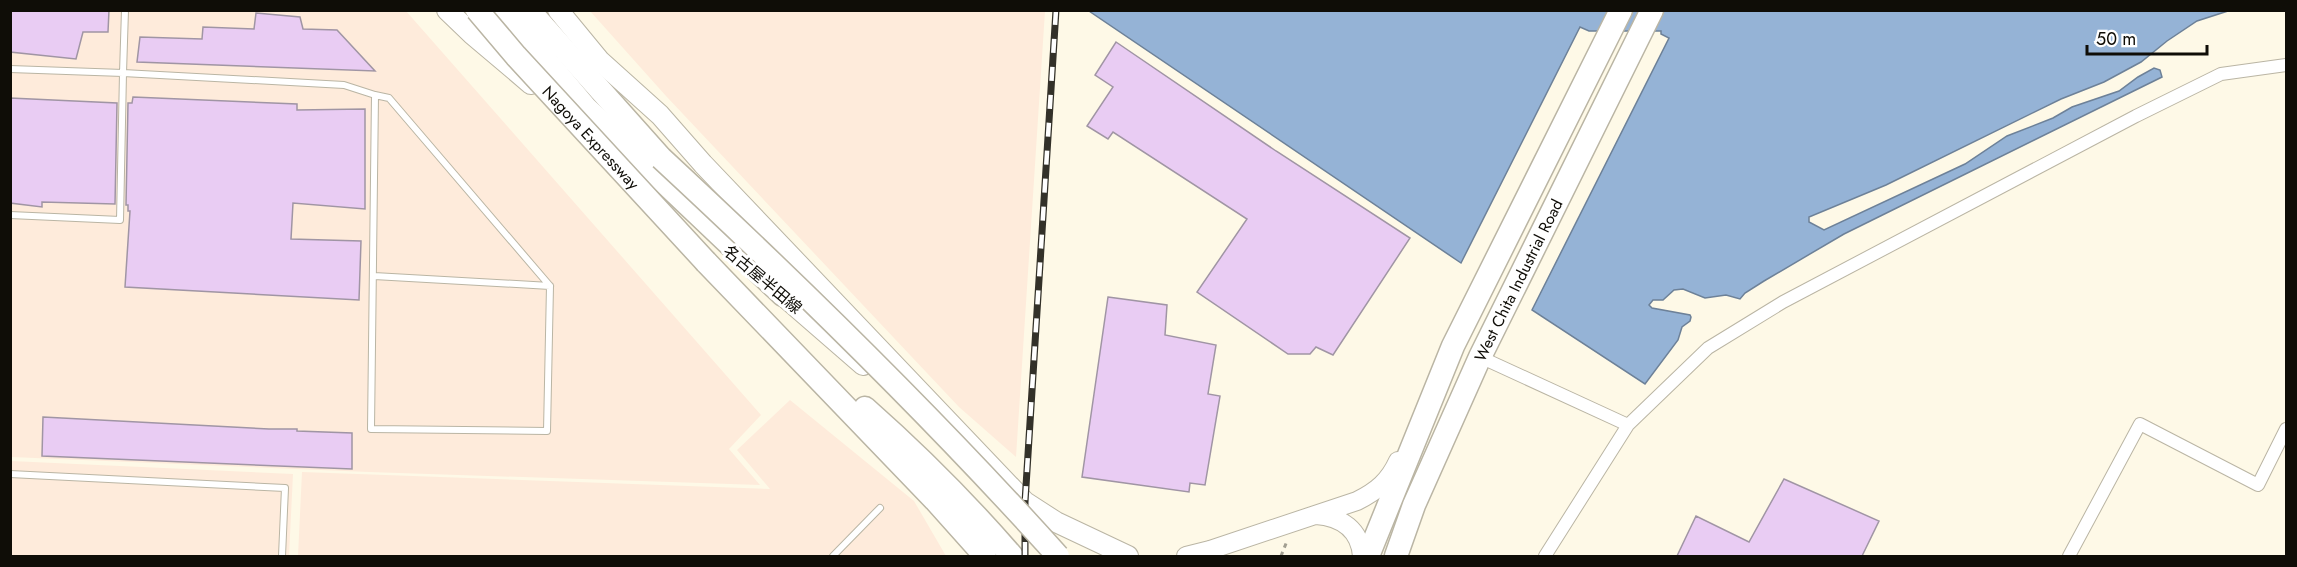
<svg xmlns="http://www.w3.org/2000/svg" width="2297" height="567" font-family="Jost,'Noto Sans JP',sans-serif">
<rect width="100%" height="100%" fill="#fef9e7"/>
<path fill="#feebdb" d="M11,11H406L761,415L729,449L760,485L369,472L11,457Z
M590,11H1045L1016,457L959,407L666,96Z
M790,400L914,501L946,556H298L302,472L770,489L737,450Z
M11,461L293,474L289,556H11Z"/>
<path fill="#95b3d6" stroke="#6d8198" stroke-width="1.5" d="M1089,11H2228L2197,21L2167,41L2141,62L2104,82L2061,99L1886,185L1809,217V222L1824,230L1965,164L2007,136L2053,118L2072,107L2119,91L2138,77L2154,68L2160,70L2162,77L1844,234L1764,281L1745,293L1740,299L1726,295L1705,298L1683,289L1674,290L1663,300H1653L1649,305L1652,308L1690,315L1691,317L1690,321L1682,327L1678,340L1645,384L1532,310L1669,38L1661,34V31H1589L1580,27L1461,263Z"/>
<path fill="#e9ccf3" stroke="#a095a4" stroke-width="1.5" d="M10,10H109L108,32H83L76,59L10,52Z
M256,13L300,17L303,29L337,30L375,71L137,62L140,37L202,39L203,27L254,29Z
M1116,42L1276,151L1410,238L1333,355L1316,347L1310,354H1288L1197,292L1247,219L1113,132L1108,139L1087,126L1113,87L1095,75Z
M133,97L297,104V110L365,109V209L293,203L291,239L361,241L359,300L125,287L130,211H128V205H126L128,103H132Z
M10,98L117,103L115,204L42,202V207L10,203Z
M1108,297L1167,305L1165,335L1216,345L1208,394L1220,396L1205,485L1190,483L1189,492L1082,477Z
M43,417L269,429H297V431L352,433V469L42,456Z
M1784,479L1879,521L1862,556H1677L1696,516L1749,542Z"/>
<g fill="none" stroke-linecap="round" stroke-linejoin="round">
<g stroke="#bab5a4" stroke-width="8">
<path id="lane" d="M125,10L123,73L344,85L375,95L371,429L547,431L550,286L374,276
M10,69L123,73L120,220L10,215
M375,95L389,98L550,286
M10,474L285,488L282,556
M833,556L880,508"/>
</g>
<g stroke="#bab5a4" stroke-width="14">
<path id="street" d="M1480,357L1628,425
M1545,556L1628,425L1708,348L1783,302L2136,116L2221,74L2286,65
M2069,556L2140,424L2258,485L2286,429"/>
</g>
<g stroke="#bab5a4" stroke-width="20">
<path id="secondary" d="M1316,515C1342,517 1360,530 1362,556
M1186,556L1210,550L1357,501C1377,491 1389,481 1398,461"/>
</g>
<g stroke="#bab5a4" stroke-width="22">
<path id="primary" d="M447,10L472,34L531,84
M558,10L600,61L660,115L703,164L1025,502L1056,522L1128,556
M772,286L863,365"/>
</g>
<g stroke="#bab5a4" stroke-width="25">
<g id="highway">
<path d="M504,10L586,108L783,295"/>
<path d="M529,10L661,158"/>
<path d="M706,262L935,500L985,556"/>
<path d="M865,408C917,454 967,504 1012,556"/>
<path d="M1368,556L1453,346L1621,10"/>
<path id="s1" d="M1396,556L1414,505L1480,357L1652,10"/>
</g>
</g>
<path stroke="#a29f91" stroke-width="3" stroke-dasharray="4.5 4.5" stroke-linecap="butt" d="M1281,556L1287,541"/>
<use href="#lane" stroke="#fff" stroke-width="6"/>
<use href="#street" stroke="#fff" stroke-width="12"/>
<use href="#secondary" stroke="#fff" stroke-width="18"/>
<use href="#primary" stroke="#fff" stroke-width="20"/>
<use href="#highway" stroke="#fff" stroke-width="22"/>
<g stroke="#333129" stroke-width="7">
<path id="rail" d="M1025,556V502L1056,10"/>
</g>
<use href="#rail" stroke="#fff" stroke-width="4.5" stroke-dasharray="14" stroke-linecap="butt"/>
<g stroke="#bab5a4" stroke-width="25" stroke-linecap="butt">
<g id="highway-bridge">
<path id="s2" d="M477,10L516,56L706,262"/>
<path d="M661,158C798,285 933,417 1058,556"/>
</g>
</g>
<use href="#highway-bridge" stroke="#fff" stroke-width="22"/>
</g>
<g text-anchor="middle" stroke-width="6" stroke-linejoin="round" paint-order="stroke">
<g font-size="16" fill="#0f0d07" stroke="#fff">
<text dy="6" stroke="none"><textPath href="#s2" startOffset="171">Nagoya Expressway</textPath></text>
<text transform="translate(763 279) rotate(40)" y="6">名古屋半田線</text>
<text dy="6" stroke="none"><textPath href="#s1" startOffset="302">West Chita Industrial Road</textPath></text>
</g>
</g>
<rect width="2297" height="567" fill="none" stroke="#0f0d07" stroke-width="24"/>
<path d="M2087 45v9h120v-9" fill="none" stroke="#0f0d07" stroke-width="3"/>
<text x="2096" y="45" font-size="18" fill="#0f0d07" stroke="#ffffff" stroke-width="4.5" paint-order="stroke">50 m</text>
</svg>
